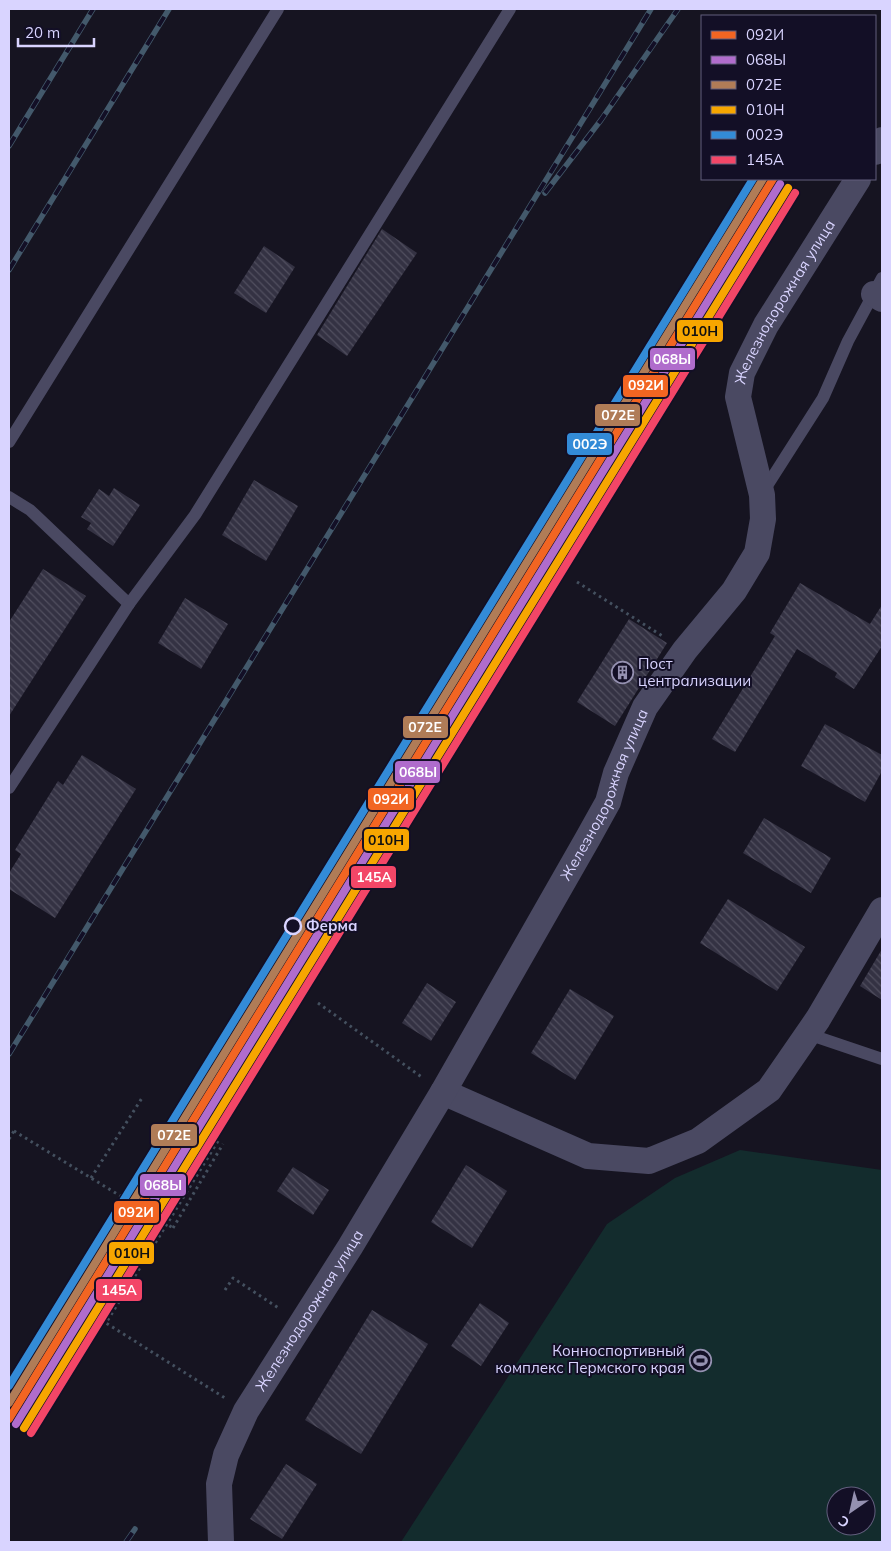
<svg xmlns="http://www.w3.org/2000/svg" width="891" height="1551" viewBox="0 0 891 1551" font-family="Mulish,sans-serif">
<defs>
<pattern id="building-back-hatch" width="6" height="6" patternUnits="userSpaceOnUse" patternTransform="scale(1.25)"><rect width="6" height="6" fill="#343243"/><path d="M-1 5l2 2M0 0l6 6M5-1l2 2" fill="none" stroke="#514f5f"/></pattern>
</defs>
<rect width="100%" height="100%" fill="#161421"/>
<path fill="#132c2d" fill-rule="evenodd" d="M740,1150L882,1170V1542H401L607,1224L675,1178ZM836,1496H866V1526H836Z"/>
<g fill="url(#building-back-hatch)">
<polygon points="382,229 417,253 347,356 317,335"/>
<polygon points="264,246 295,267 266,313 234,293"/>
<polygon points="254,480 298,506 266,561 222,535"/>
<polygon points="114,488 140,505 113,546 87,529 91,523 81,517 99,489 109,496"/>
<polygon points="43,569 86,596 9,716 9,622"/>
<polygon points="800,583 870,624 882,605 882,646 854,689 835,677 837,673 797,649 735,752 712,739 775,636 770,633"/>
<polygon points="185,598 228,624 201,669 158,643"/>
<polygon points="629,619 667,643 615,726 577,702"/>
<polygon points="825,724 882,755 882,771 865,802 801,766"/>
<polygon points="82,755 136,789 55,918 9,889 9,873 21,854 15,850 58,781 63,785"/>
<polygon points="764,818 831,858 811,893 743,853"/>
<polygon points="728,899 805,947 777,991 700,943"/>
<polygon points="882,949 882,1000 860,986"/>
<polygon points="427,983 456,1002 431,1041 402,1023"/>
<polygon points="570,989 614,1016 575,1080 531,1053"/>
<polygon points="466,1165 507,1191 472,1248 431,1222"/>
<polygon points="293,1167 329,1190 313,1215 277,1191"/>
<polygon points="480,1303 509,1323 481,1366 451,1346"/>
<polygon points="372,1310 428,1344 361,1454 305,1420"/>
<polygon points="286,1464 317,1484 282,1539 250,1519"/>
</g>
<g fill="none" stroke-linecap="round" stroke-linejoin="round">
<g stroke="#44505f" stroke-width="3" stroke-dasharray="2.5 4" stroke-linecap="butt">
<polyline points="577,582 664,637"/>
<polyline points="318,1003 423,1078"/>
<polyline points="9,1139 14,1131"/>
<polyline points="218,1141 106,1323 225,1398"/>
<polyline points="91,1178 142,1098"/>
<polyline points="173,1228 223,1144"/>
<polyline points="225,1290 233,1278 280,1309"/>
</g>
<g stroke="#4a4962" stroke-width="12">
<polyline points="9,442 278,9"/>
<polyline points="763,492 823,398 848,341 882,278"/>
<polyline points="9,497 30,510 129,604"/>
<polyline points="9,788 129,604 195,515 510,9"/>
<polyline points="808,1034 882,1059"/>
</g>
<g stroke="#4a4962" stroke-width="26">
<polyline points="875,152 882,140"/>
<polyline points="874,294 882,299"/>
<polyline points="443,1092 588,1156 649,1161 698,1141 769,1090 818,1019 882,910"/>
<path id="s1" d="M221,1542L219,1484L226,1455L246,1411L350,1247L443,1092L588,838L608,802L616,773L645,707L685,650L734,591L757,553L763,519L762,495L738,397L742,373L766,325L858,179"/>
</g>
<defs>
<g id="rail">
<polyline points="9,146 93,9"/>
<polyline points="545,193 601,120 678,9"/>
<polyline points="9,270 169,9"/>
<polyline points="9,1054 651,9"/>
<polyline points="126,1542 135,1529"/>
</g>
</defs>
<use href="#rail" stroke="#43596b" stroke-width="5.5"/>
<use href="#rail" stroke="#130f26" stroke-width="4" stroke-dasharray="11" stroke-linecap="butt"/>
<polyline stroke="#44505f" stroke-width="3" stroke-dasharray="2.5 4" stroke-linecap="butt" points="14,1131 173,1228"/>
<defs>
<polyline id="rail-1" points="9,1419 773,179"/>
<polyline id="rail-2" points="16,1424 780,184"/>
<polyline id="rail-3" points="9,1403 763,179"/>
<polyline id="rail-4" points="24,1428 788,188"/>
<polyline id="rail-5" points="9,1386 753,179"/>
<polyline id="rail-6" points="31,1433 795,193"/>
</defs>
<use href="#rail-1" stroke="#130f26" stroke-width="11"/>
<use href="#rail-2" stroke="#130f26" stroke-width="11"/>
<use href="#rail-3" stroke="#130f26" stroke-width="11"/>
<use href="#rail-4" stroke="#130f26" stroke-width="11"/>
<use href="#rail-5" stroke="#130f26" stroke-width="11"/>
<use href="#rail-6" stroke="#130f26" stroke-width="11"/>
<use href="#rail-1" stroke="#f26522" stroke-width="8"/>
<use href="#rail-2" stroke="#b06ccc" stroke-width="8"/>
<use href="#rail-3" stroke="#b07c57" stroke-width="8"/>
<use href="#rail-4" stroke="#f7a600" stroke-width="8"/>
<use href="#rail-5" stroke="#338bd7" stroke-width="8"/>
<use href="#rail-6" stroke="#f34667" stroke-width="8"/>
</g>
<defs>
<symbol id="building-ring" viewBox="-11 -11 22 22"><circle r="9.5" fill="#130f26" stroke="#9591b1" stroke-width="1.5"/><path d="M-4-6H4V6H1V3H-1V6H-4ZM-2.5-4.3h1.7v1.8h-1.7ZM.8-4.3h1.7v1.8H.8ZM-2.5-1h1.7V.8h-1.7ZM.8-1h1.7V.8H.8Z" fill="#9591b1"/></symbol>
<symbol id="stadium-ring" viewBox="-11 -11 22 22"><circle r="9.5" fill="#130f26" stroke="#9591b1" stroke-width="1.5"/><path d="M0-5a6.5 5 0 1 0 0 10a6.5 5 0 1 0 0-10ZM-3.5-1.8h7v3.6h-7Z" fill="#9591b1"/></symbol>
</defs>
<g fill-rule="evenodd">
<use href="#building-ring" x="610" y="660" width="25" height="25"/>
<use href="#stadium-ring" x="688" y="1348" width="25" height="25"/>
</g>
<circle fill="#130f26" stroke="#d9d4ff" stroke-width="2.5" cx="293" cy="926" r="8"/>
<g text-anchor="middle" stroke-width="4" stroke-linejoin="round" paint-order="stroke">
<g font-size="15" fill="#d9d4ff" stroke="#130f26">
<text dy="5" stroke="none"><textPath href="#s1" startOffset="1404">Железнодорожная улица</textPath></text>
<text dy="5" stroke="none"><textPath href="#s1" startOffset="850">Железнодорожная улица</textPath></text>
<text dy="5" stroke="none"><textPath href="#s1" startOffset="255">Железнодорожная улица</textPath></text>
</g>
<g font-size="15" fill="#d9d4ff" stroke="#130f26" text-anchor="start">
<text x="638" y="669">Пост<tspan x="638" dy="17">централизации</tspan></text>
<text x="685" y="1356" text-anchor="end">Конноспортивный<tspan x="685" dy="17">комплекс Пермского края</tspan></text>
</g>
<g font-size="15" font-weight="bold" fill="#d9d4ff" stroke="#130f26" text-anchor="start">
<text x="306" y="931">Ферма</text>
</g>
</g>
<g stroke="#130f26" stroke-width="2">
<rect x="676" y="319" width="48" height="24" rx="5" fill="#f7a600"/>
<rect x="649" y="347" width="47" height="24" rx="5" fill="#b06ccc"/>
<rect x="622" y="374" width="47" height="24" rx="5" fill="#f26522"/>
<rect x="594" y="403" width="47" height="24" rx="5" fill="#b07c57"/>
<rect x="566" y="432" width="47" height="24" rx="5" fill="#338bd7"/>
<rect x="402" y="715" width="47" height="24" rx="5" fill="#b07c57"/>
<rect x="394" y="760" width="47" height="24" rx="5" fill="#b06ccc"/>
<rect x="367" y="787" width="48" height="24" rx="5" fill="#f26522"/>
<rect x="363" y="828" width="47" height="24" rx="5" fill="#f7a600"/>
<rect x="350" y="865" width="47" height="24" rx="5" fill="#f34667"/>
<rect x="150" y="1123" width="48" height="24" rx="5" fill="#b07c57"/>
<rect x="139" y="1173" width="48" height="24" rx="5" fill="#b06ccc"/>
<rect x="113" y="1200" width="47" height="24" rx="5" fill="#f26522"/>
<rect x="108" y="1241" width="47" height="24" rx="5" fill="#f7a600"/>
<rect x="95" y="1278" width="48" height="24" rx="5" fill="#f34667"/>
</g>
<g font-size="14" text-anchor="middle" font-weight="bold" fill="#fff">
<text x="672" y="364">068Ы</text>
<text x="646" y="390">092И</text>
<text x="618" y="420">072Е</text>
<text x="590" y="449">002Э</text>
<text x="425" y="732">072Е</text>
<text x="418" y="777">068Ы</text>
<text x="391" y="804">092И</text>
<text x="374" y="882">145А</text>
<text x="174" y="1140">072Е</text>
<text x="163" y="1190">068Ы</text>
<text x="136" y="1217">092И</text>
<text x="119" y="1295">145А</text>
</g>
<g font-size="14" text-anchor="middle" font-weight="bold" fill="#111">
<text x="700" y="336">010Н</text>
<text x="386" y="845">010Н</text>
<text x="132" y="1258">010Н</text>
</g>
<rect width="891" height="1551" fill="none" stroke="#d9d4ff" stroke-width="20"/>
<rect x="701" y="15" width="175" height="165" fill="#130f26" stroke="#625e7d"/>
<rect x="711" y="31" width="25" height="8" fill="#f26522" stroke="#625e7d"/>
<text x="746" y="40" font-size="15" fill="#d9d4ff">092И</text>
<rect x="711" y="56" width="25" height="8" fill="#b06ccc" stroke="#625e7d"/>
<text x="746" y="65" font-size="15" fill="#d9d4ff">068Ы</text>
<rect x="711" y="81" width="25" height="8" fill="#b07c57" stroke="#625e7d"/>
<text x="746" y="90" font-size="15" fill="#d9d4ff">072Е</text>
<rect x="711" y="106" width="25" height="8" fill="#f7a600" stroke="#625e7d"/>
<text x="746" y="115" font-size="15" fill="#d9d4ff">010Н</text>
<rect x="711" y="131" width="25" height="8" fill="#338bd7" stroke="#625e7d"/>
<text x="746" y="140" font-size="15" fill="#d9d4ff">002Э</text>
<rect x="711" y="156" width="25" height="8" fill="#f34667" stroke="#625e7d"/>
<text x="746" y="165" font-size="15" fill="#d9d4ff">145А</text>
<g transform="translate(851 1511) rotate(214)"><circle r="24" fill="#130f26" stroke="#625e7d"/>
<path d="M0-4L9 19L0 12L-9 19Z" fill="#9591b1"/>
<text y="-8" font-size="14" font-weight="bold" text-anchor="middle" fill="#d9d4ff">С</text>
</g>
<path d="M18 38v8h76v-8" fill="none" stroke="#d9d4ff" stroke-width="2.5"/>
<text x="25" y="38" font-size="15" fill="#d9d4ff" stroke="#130f26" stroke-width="4" paint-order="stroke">20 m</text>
</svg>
